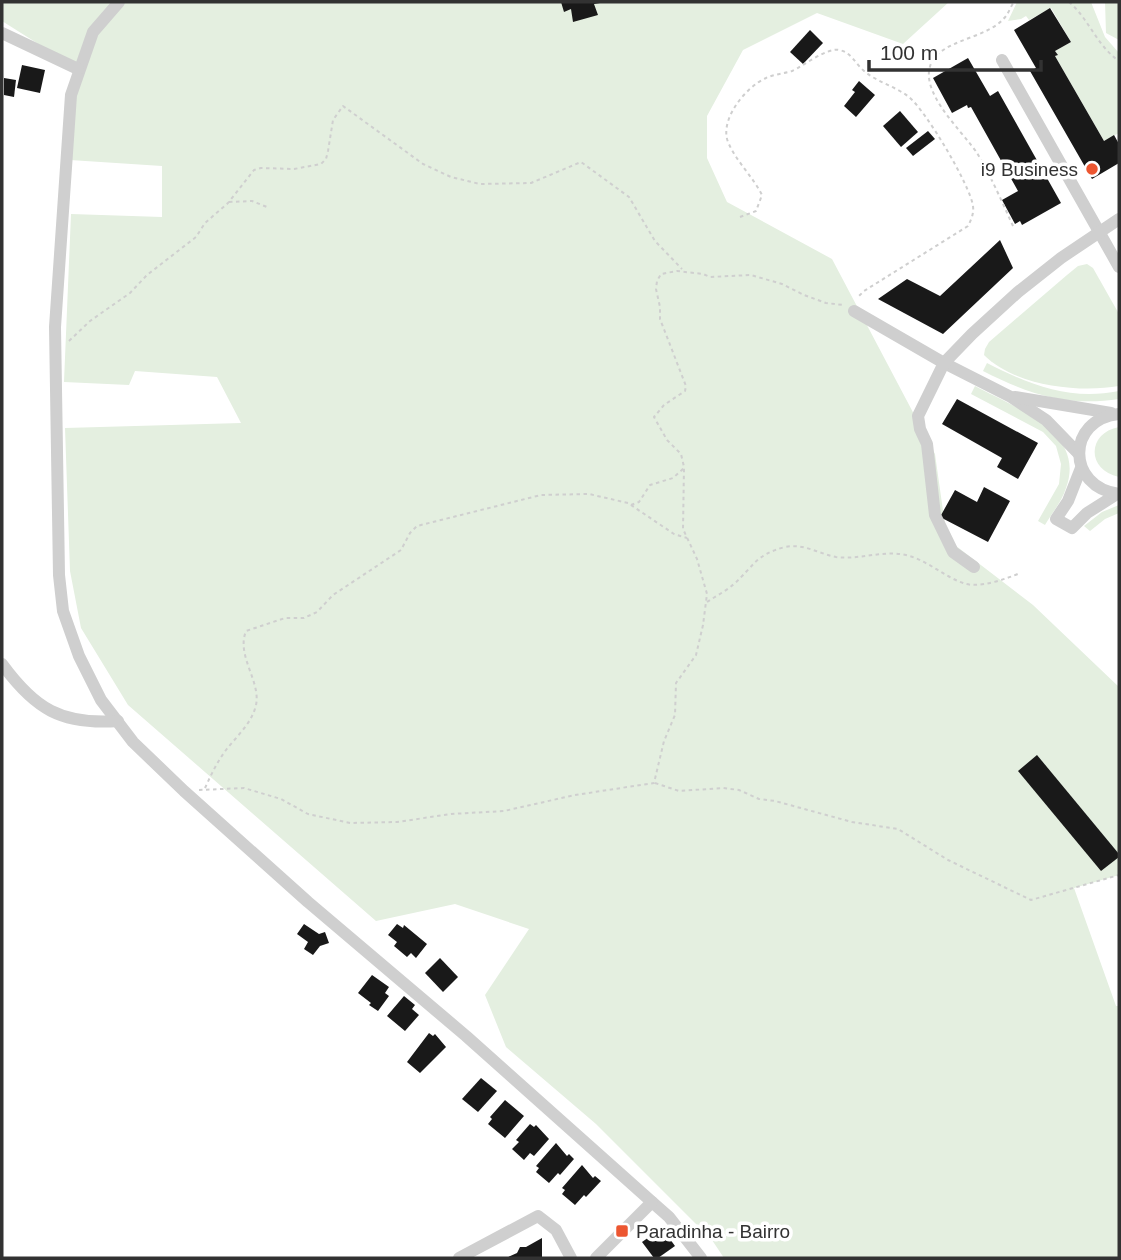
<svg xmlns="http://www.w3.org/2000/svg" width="1121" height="1260" viewBox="0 0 1121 1260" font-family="Helvetica,sans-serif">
<rect width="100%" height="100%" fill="#fff"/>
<g fill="#e4efe0">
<polygon points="2,2 949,2 903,44 817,13 743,50 707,116 707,158 727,202 832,259 935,454 947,539 1033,605 1119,687 1119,875 1074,888 1116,1006 1119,1006 1119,1258 724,1258 712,1240 596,1124 506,1047 485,995 529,929 455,904 376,921 128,705 81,628 70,571 65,428 241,423 217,377 135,371 129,385 64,382 71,214 162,217 162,166 70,160 78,69 2,21"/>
<polygon points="1017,2 1091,2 1105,37 1119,53 1119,133 1104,141 1055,56 1058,55 1055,51 1071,42 1051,8 1029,20 1026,16 1021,19 1008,21"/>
<polygon points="1105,2 1119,2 1119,40 1106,33"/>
<path d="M1087,264L1093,268L1119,314V386C1079,393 1015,386 984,355L985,349L989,342L1067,275L1078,266Z"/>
<path d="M987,363C1030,385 1070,401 1119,391V399C1068,407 1028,394 983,371Z"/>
<path d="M975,386C1013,407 1087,431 1066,488C1062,501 1052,513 1045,525L1038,521L1059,484L1061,464L1056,446L1043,432L971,394Z"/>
<path d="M1119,427V477C1086,470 1087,433 1119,427Z"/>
<polygon points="1119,505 1119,513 1105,519 1090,531 1084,526 1102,512"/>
</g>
<g fill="#191919">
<polygon points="561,2 600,2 600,3 594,4 598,15 573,22 571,9 564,12"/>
<polygon points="1050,8 1071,42 1055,51 1058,55 1055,56 1104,141 1114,135 1119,144 1119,163 1092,179 1030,71 1036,68 1014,30"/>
<polygon points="810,30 823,43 803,64 790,52"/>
<polygon points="968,58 990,96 998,91 1061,203 1022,225 1020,221 1015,224 1002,200 1018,191 971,107 968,108 967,105 952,113 933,78"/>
<polygon points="22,65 45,70 40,93 17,88"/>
<polygon points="4,78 16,80 14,97 4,95"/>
<polygon points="859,81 875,95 856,117 844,106 855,92 852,90"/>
<polygon points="900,111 918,132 901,147 883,126"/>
<polygon points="928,131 935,139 913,156 906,148"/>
<polygon points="1000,240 1013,268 943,334 878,299 907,279 940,296"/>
<polygon points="957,399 1038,443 1018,479 997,467 1002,458 942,424"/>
<polygon points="984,487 1010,501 988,542 940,517 955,490 977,502"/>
<polygon points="1037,755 1119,854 1119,857 1101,871 1018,771"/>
<polygon points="304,924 319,934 325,932 329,943 320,946 313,955 304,949 308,942 297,934"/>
<polygon points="397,924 403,928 404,925 427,944 416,958 411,953 407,957 394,946 397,942 388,935"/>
<polygon points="440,958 458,977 443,992 425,973"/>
<polygon points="372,975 389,987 385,993 389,996 378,1011 369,1005 371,1003 358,993"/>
<polygon points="404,996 415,1005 412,1009 419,1015 405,1031 387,1016"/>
<polygon points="429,1033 433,1036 435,1034 446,1047 420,1073 407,1062"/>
<polygon points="481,1078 497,1091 478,1112 462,1099"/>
<polygon points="505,1100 524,1116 505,1138 488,1124 492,1119 490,1117"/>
<polygon points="530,1124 534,1127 536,1125 549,1139 534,1156 530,1153 524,1160 512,1149 519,1142 516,1140"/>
<polygon points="556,1143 567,1156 569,1154 574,1159 560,1175 558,1173 549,1183 536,1172 539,1168 536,1166"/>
<polygon points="582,1165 593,1178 595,1176 601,1181 586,1197 584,1195 575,1205 562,1194 565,1190 562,1188"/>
<polygon points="662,1228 675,1246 658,1258 654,1258 642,1242"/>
<polygon points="542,1238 542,1258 506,1258 517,1253 520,1247 526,1247"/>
</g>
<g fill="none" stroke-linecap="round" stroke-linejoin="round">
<g stroke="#cfcfcf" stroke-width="2" stroke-dasharray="3.5 3.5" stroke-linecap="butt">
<path d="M1069,2C1089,19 1097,46 1119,61"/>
<polyline points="229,202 252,201 267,207"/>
<path d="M740,217L756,211L762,195C753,177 736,161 728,142C719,119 747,86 766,78C774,74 783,74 792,71C803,66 828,47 839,50C851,52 855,63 863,70C876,82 895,86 909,97C926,111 970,185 973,206C974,214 971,220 968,226L864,291L857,298"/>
<path d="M1013,226C1002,202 991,176 977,153C962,130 910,85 936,56C953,38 990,37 1006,16C1009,12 1011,6 1014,2"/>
<polyline points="69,341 90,321 130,293 147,275 196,237 205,223 228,203 254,170 261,168 294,169 321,164 326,159 328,151 333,120 343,106 423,164 451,177 480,184 531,183 581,162 629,197 655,241 682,269"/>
<polyline points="631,505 639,502 650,485 673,478 684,468"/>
<path d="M707,602C716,596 726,591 734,584C754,566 755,555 785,547C804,543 819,554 836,557C860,560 882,550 906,555C927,560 943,576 963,583C978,589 1006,579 1020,573"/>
<polyline points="655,783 679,791 723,788 739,790 759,799 775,801 852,822 898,829 948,860 1031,900 1119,875"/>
<path d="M205,788C211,775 217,762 226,750C237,736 252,723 256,705C261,681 236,656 246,631L285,618H304L317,612L333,595L401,550L410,533L417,526L541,495L589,494L628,503L674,534L687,538"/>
<polyline points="199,790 244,788 281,799 308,814 350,823 397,822 451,814 504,811 575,795 654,783 664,741 675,715 676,683 696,655 703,625 707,594 697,559 683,529 684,467 681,454 667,440 654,417 664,405 685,391 686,386 660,319 660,307 656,289 657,281 661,274 677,271 703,274 710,277 751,275 782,284 804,295 826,303 843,305"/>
</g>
<g stroke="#cfcfcf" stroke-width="12">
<polyline points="119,2 93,32 71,95 55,327 59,575 63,611 79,656 101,700 133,742 184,791 308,902 466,1036 652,1202 669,1217 701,1258"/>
<polyline points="2,33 78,69"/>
<polyline points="1002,60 1119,267"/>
<polyline points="854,311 944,363 1011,397 1046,420 1079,454"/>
<polyline points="1015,397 1111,413"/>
<polyline points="1081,468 1068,501 1056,519 1072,528 1087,513 1117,494"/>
<path d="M1119,494C1066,487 1066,419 1119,414"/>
<polyline points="974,567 953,552 935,515 927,444 920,429 918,416 944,363 972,334 1018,292 1061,258 1119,219"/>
<path d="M2,664C35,709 61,725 118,721"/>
<polyline points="459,1258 538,1216 556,1230 571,1258"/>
<polyline points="596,1258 652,1202"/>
</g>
</g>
<g fill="#ec5631" stroke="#fff" stroke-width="2.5">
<circle cx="1092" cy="169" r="7"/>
<rect x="615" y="1224" width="14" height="14" rx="3.5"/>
</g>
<g text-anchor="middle" stroke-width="7" stroke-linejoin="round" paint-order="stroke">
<g font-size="19" fill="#323232" stroke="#fff" text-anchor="end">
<text x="1078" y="176">i9 Business</text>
<text x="636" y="1238" text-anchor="start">Paradinha - Bairro</text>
</g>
</g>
<rect width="1121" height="1260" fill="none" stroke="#323232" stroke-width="7"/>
<path d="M869 60v10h172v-10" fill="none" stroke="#323232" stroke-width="3.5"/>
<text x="880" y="60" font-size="21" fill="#323232" stroke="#ffffff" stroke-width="5" paint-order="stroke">100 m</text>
</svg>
